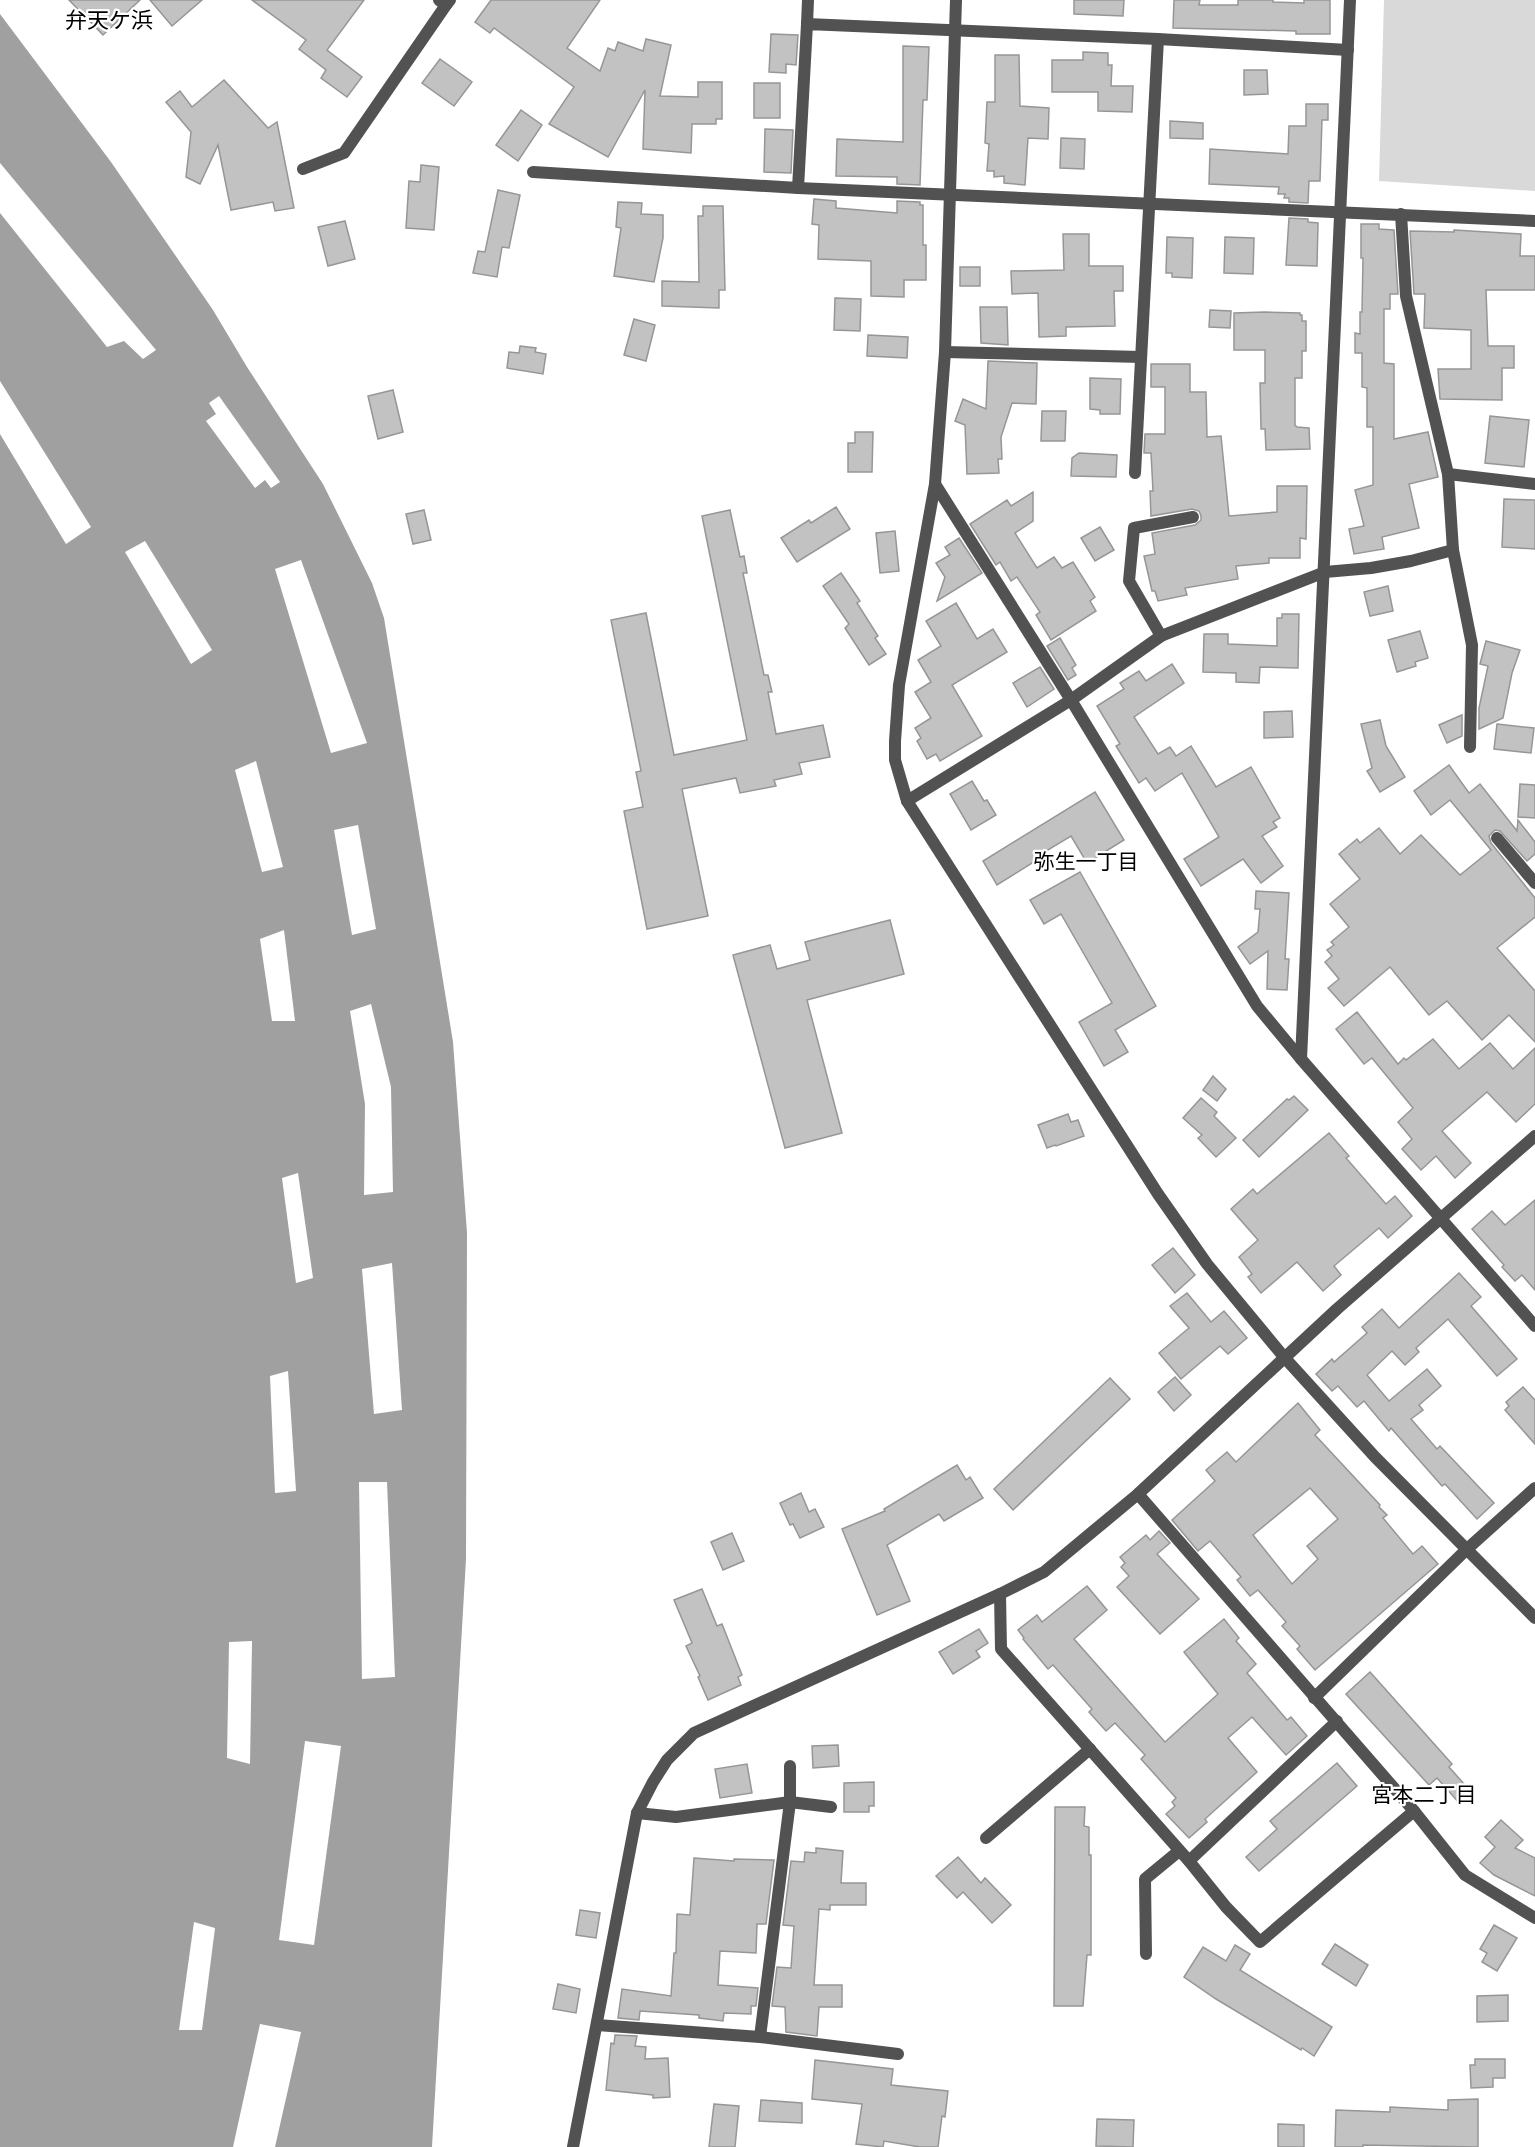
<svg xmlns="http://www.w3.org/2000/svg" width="1535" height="2147" viewBox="0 0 1535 2147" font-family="Helvetica,'Noto Sans JP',sans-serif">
<rect width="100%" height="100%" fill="#fff"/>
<polygon fill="#d9d9d9" points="1384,0 1535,0 1535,191 1379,181"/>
<polygon fill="#a0a0a0" points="0,14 111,162 213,310 247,367 323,484 372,583 384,618 453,1042 467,1233 466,1559 432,2147 0,2147"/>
<g fill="#fff">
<polygon points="0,163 156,350 143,359 124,341 107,347 0,213"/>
<polygon points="0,381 91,527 66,544 0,434"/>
<polygon points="219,396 280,482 271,488 265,480 255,488 206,421 216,414 209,403"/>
<polygon points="145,541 212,650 191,664 125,552"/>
<polygon points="301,560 367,743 331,753 275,569"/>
<polygon points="256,761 283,867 262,872 235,770"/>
<polygon points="358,825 376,929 352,935 334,830"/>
<polygon points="284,930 295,1021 272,1021 260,939"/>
<polygon points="371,1004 391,1087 393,1192 364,1195 365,1104 350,1011"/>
<polygon points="298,1173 313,1278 296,1283 282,1178"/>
<polygon points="392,1263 402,1410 374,1414 362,1269"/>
<polygon points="288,1371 296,1491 275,1493 270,1376"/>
<polygon points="359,1482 387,1482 395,1677 362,1679"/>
<polygon points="252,1641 252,1642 250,1764 227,1758 229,1642"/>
<polygon points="305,1741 341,1746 314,1945 279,1940"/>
<polygon points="194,1922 215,1928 202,2030 179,2030"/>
<polygon points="260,2024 301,2032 275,2147 233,2147"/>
</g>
<g fill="#c2c2c2" stroke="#969696" stroke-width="1.5" fill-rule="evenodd">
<polygon points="69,0 140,0 103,35"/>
<polygon points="150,0 202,0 172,26"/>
<polygon points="252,0 364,0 327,50 362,77 347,97 321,78 326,70 299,49 306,40"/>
<polygon points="491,0 600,0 567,48 600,71 608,48 615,51 618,42 643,51 646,39 671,45 660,96 698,97 698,82 722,82 722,119 716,119 716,124 692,124 691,153 643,149 645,90 608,157 549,124 574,87 494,28 490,33 475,22"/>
<polygon points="1074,0 1124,0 1123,16 1074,14"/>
<polygon points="1174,0 1200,0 1199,5 1238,5 1238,0 1273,0 1273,2 1304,3 1304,0 1330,0 1330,34 1296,34 1296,31 1173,28"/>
<polygon points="771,34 798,35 796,65 786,64 786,73 769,72"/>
<polygon points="903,46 929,47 927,100 923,100 920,185 897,184 897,177 836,176 837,139 903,142"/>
<polygon points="1083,52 1108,53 1108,65 1112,65 1111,86 1133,86 1132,112 1098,111 1098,92 1052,92 1052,60 1083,60"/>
<polygon points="995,55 1019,55 1020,106 1049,108 1048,139 1028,138 1025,185 1004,183 1004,176 994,177 994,171 987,171 989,144 985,143 987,102 995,102"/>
<polygon points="440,59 472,82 454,106 422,83"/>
<polygon points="1244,70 1267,70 1268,94 1244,95"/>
<polygon points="224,80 268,128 277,122 294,208 275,211 273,202 231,210 218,145 200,184 186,177 191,132 166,102 180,91 192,107"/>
<rect x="754" y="83" width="26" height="35"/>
<polygon points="1306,104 1328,104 1328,120 1322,120 1320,181 1309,181 1308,203 1289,202 1289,198 1284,198 1285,194 1278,194 1279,187 1209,184 1210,149 1288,154 1289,126 1306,126"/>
<polygon points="521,110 542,125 518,161 496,145"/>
<polygon points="1170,121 1203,123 1203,139 1170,138"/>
<polygon points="765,129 793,130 791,173 764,172"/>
<polygon points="1061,138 1085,139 1084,169 1060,168"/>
<polygon points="421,165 439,167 434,230 406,228 409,181 420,182"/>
<polygon points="498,190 520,195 509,248 502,247 497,277 473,273 478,251 485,252"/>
<polygon points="814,199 836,201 836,208 897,213 897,201 920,202 920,205 923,205 923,245 926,245 926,280 904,280 904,297 871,296 871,261 818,259 819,225 812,224"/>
<polygon points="618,202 642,203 641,214 663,215 663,238 654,282 614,276 621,228 616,227"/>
<polygon points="703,206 723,206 725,290 719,290 719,308 662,306 662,281 699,282 698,216 703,216"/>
<polygon points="1289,218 1308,219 1308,222 1318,223 1317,266 1286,265"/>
<polygon points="345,221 355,259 328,266 318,227"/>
<polygon points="1361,224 1379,224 1379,229 1394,230 1398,294 1390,294 1390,309 1384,309 1384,363 1394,364 1394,439 1428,432 1438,477 1409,484 1419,528 1382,537 1384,549 1354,554 1349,529 1364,526 1355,490 1373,485 1373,427 1367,427 1367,388 1362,387 1362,353 1355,353 1355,333 1360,334 1360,312 1362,312 1363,258 1361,258"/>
<polygon points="1454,230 1521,234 1520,256 1535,256 1535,290 1486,290 1488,346 1514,346 1514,368 1502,368 1502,400 1440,399 1438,369 1471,369 1471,330 1424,328 1425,294 1414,294 1410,231 1454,232"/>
<polygon points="1063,234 1089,234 1089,266 1123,266 1123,291 1114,291 1115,326 1066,327 1066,336 1039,337 1038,293 1012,294 1011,271 1064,270"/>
<polygon points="1167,237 1193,238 1192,278 1172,277 1172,273 1166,273"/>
<polygon points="1225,237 1254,238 1253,274 1224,273"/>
<rect x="960" y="267" width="20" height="19"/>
<polygon points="835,298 861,299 860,331 834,330"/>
<polygon points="980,307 1007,307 1008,345 981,343"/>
<polygon points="1210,310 1231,311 1230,328 1209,327"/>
<polygon points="1265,312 1300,313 1300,315 1302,315 1302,321 1306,321 1306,351 1302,351 1302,378 1295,378 1295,425 1297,427 1309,428 1310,449 1266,450 1265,429 1261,429 1260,383 1265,383 1265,350 1234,350 1234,313"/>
<polygon points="634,319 655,325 646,361 624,355"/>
<polygon points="868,335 908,337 907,358 867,356"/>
<polygon points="520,346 536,348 535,352 546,354 543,374 507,368 509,352 519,353"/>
<polygon points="988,361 1037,363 1036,404 1012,403 1001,437 1002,459 998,459 999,473 967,474 965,425 955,421 963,399 986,409"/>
<polygon points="1151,364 1190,364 1190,392 1206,392 1207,437 1221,436 1229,516 1277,512 1277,486 1307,486 1306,539 1300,538 1300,558 1269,558 1269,563 1236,566 1238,579 1185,588 1187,595 1158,601 1155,591 1152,591 1144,556 1155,554 1152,533 1195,525 1201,520 1201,516 1199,511 1192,509 1151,516 1150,491 1153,491 1151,453 1144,453 1145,434 1165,434 1165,387 1151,387"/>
<polygon points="1090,378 1121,379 1120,414 1100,414 1100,410 1090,409"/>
<polygon points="393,390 403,432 378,439 368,396"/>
<polygon points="1042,411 1066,411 1065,441 1041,441"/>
<polygon points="1490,416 1529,420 1524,467 1485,463"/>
<polygon points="855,432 873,432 872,472 848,472 848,443 855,443"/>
<polygon points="1079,453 1117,455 1116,477 1071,476 1072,458"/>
<polygon points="1033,492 1033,521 1015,533 1037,568 1054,557 1062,568 1073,562 1095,597 1090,601 1096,611 1051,640 1036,615 1040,612 1017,577 1011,581 1000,562 996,565 970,524 1007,500 1011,506"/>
<polygon points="1504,499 1535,500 1535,549 1502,547"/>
<polygon points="836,507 850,529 797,562 781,538 809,520 811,523"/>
<polygon points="424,510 431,540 413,544 406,514"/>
<polygon points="730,510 740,557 744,556 747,573 743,573 764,675 768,675 772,692 768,692 776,734 823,725 830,757 799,763 802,774 774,780 776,786 740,793 736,778 682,789 708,916 647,929 624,811 643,807 636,772 641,771 611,620 646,613 674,755 747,740 702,516"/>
<polygon points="1100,527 1114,550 1095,561 1081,538"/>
<polygon points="895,531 899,571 880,573 876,533"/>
<polygon points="959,538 982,573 937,601 945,577 936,563 950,555 945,547"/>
<polygon points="841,573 860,601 857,603 878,636 875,638 886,654 869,665 845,628 849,624 823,586"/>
<polygon points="1388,586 1393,611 1370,616 1364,592"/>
<polygon points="956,603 977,639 993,629 1007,652 952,685 982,736 940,761 936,754 927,759 917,741 921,738 915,728 931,718 915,692 931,682 918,660 941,646 926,621"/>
<polygon points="1282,614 1299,614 1298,668 1260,667 1259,683 1236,682 1236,673 1203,672 1204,634 1228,634 1228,644 1277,646 1277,618 1282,618"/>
<polygon points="1420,631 1428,658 1415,662 1416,666 1397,672 1388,640"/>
<polygon points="1060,638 1076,665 1072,668 1076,675 1068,680 1047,646"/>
<polygon points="1486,641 1520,650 1512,673 1503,718 1479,729 1479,708 1488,666 1480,664"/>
<polygon points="1172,664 1184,683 1134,717 1158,754 1170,747 1176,756 1191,746 1216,787 1251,767 1280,818 1273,822 1277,827 1262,836 1283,866 1261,883 1243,859 1201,886 1184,859 1219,837 1182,773 1155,791 1146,778 1139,783 1116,746 1120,744 1097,706 1124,689 1120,683 1139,671 1146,681"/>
<polygon points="1040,667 1054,689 1027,707 1013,683"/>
<polygon points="1292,711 1293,737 1264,738 1264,712"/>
<polygon points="1462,715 1462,736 1447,743 1439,725"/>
<polygon points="1380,720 1386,746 1405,777 1380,792 1367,771 1372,768 1361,724"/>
<polygon points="1497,724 1534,728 1531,753 1494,749"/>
<polygon points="1449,765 1469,793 1480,784 1517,831 1518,820 1535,842 1535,854 1527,861 1500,831 1495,830 1489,836 1491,843 1535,898 1535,917 1497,948 1535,991 1535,1042 1509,1015 1482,1040 1447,1001 1429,1015 1390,967 1344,1006 1328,988 1339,979 1325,962 1332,956 1327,950 1334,945 1331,942 1349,927 1330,904 1360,879 1339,854 1357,839 1360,843 1379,828 1400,854 1421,835 1460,875 1491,850 1450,800 1431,815 1414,791"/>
<polygon points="972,781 984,801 987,800 996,815 971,830 950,794"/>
<polygon points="1520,784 1535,785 1535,818 1518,817"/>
<polygon points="1095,792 1124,840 1087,863 1071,836 1036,857 1037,860 997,885 983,861"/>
<polygon points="1080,872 1156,1006 1115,1030 1128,1052 1104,1066 1079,1022 1112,1003 1061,914 1044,924 1030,900"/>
<polygon points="1256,891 1289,893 1285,959 1289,959 1287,990 1267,989 1268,951 1250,964 1238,947 1258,932 1260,909 1255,909"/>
<polygon points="890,920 904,974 807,1000 842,1133 785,1148 733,955 770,945 777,969 810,960 805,942"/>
<polygon points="1357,1012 1398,1064 1404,1058 1406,1060 1433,1039 1459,1069 1490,1043 1513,1069 1535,1048 1535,1104 1516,1122 1487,1092 1442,1131 1471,1163 1455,1178 1436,1156 1421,1170 1402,1149 1412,1139 1398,1122 1413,1108 1372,1058 1364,1064 1336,1029"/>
<polygon points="1213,1076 1226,1089 1217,1101 1203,1090"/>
<polygon points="1294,1096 1308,1110 1259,1157 1243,1140 1287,1099 1289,1100"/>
<polygon points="1201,1098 1217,1112 1214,1116 1236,1138 1216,1157 1198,1138 1202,1135 1183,1118"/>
<polygon points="1068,1114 1071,1122 1078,1120 1084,1136 1056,1146 1055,1145 1047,1148 1038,1125"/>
<polygon points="1329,1133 1349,1156 1346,1158 1386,1204 1395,1196 1412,1216 1388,1238 1379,1228 1334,1266 1341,1275 1323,1291 1297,1262 1261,1293 1248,1277 1252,1274 1239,1257 1258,1240 1231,1209 1253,1189 1257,1194"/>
<polygon points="1535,1200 1535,1290 1522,1275 1515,1281 1502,1267 1504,1265 1472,1229 1492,1211 1505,1225"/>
<polygon points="1173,1248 1195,1275 1175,1293 1152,1265"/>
<polygon points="1459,1273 1481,1297 1471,1306 1517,1359 1497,1376 1448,1319 1416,1348 1419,1352 1405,1365 1392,1351 1367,1375 1389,1401 1427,1369 1441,1386 1419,1405 1423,1410 1411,1419 1437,1449 1440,1446 1494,1503 1477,1519 1445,1484 1442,1486 1391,1428 1389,1431 1364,1401 1357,1407 1338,1386 1332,1391 1316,1374 1332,1359 1334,1362 1367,1333 1362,1327 1382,1309 1399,1328"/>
<polygon points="1187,1293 1211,1322 1224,1311 1247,1338 1228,1354 1220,1346 1181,1379 1159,1353 1189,1328 1170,1306"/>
<polygon points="1175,1377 1191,1395 1174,1411 1158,1392"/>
<polygon points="1110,1378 1130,1399 1013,1510 994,1489"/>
<polygon points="1523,1387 1535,1400 1535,1444 1505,1410 1509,1406 1506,1402"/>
<path d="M1298,1403L1320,1430L1315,1435L1380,1505L1379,1507L1387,1515L1383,1518L1413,1554L1422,1546L1438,1564L1315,1670L1297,1649L1300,1646L1282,1626L1286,1622L1258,1590L1250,1596L1237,1580L1241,1577L1210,1541L1198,1551L1172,1520L1215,1481L1206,1470L1227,1452L1236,1462ZM1310,1488L1338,1519L1307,1546L1318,1559L1292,1584L1253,1535Z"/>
<polygon points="957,1465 966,1480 970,1477 983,1498 944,1521 939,1514 887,1545 910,1601 877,1615 842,1529 885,1511 884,1509"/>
<polygon points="801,1493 809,1512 815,1509 824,1527 800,1538 793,1524 790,1525 780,1503"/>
<polygon points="1159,1531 1170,1543 1157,1554 1199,1599 1160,1634 1117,1587 1129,1576 1121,1567 1125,1563 1120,1557 1146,1535 1150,1540"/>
<polygon points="732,1533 744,1561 723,1570 711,1542"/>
<polygon points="1087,1586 1107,1610 1074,1639 1165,1742 1218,1694 1184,1652 1224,1619 1239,1638 1236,1641 1256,1664 1247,1673 1287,1720 1291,1717 1307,1736 1286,1755 1252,1717 1228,1738 1257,1772 1205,1819 1207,1822 1189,1838 1166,1814 1175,1806 1172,1802 1176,1798 1141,1759 1145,1755 1115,1723 1106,1731 1089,1712 1092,1709 1053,1665 1048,1669 1023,1639 1024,1638 1018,1630 1037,1615 1042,1622"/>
<polygon points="702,1589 717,1626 722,1624 742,1675 738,1677 741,1685 708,1700 698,1677 700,1676 686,1646 692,1643 674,1600"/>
<polygon points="979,1629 988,1643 976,1651 980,1657 953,1674 939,1652"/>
<polygon points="1370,1672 1452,1764 1449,1767 1472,1793 1460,1804 1437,1778 1429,1785 1346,1694"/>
<polygon points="838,1745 839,1766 813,1768 812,1746"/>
<polygon points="1337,1763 1357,1786 1259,1871 1246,1857 1277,1829 1270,1821"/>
<polygon points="747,1764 752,1793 720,1798 715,1769"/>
<polygon points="874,1782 874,1806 869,1806 869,1812 844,1812 844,1783"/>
<polygon points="1055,1807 1085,1807 1084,1826 1089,1827 1089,1855 1091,1855 1091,1955 1087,1955 1083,2006 1054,2006"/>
<polygon points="1501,1820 1523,1840 1515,1848 1535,1858 1535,1896 1494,1875 1480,1863 1495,1847 1485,1837"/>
<polygon points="816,1848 843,1851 841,1883 866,1883 866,1905 830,1905 830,1910 819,1909 814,1985 842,1985 842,2007 819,2007 817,2036 786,2032 785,2007 772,2006 777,1967 791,1968 794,1926 783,1925 791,1861 804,1862 805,1852 816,1853"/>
<polygon points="958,1857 981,1883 985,1878 1011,1905 992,1923 963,1892 957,1898 936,1876"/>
<polygon points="694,1858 734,1861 734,1859 774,1860 766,1924 757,1924 756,1953 720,1951 718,1985 758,1988 756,2006 751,2006 751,2014 724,2013 723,2021 699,2018 699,2015 640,2011 639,2020 618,2018 622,1989 671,1996 674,1953 676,1953 677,1914 690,1915"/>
<polygon points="580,1910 600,1913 596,1938 576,1935"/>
<polygon points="1494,1925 1517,1938 1497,1971 1482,1962 1487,1953 1480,1949"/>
<polygon points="1335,1944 1368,1965 1356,1986 1322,1964"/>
<polygon points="1235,1945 1250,1954 1240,1970 1332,2027 1314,2056 1302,2048 1301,2050 1216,1999 1184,1977 1203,1947 1226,1961"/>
<polygon points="558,1984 580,1989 576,2013 553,2009"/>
<polygon points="1508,1995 1508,2021 1477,2022 1477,1996"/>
<polygon points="615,2035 637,2036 635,2046 646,2047 645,2059 668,2058 670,2097 653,2098 653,2095 606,2090 611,2043 614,2044"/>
<polygon points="1475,2059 1505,2059 1505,2078 1493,2078 1493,2087 1471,2088 1470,2065 1475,2065"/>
<polygon points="815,2060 893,2069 891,2085 948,2091 945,2117 942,2116 938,2147 920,2147 884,2141 883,2147 856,2144 862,2104 812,2099"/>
<polygon points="1478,2099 1478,2147 1363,2145 1363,2147 1335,2147 1336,2110 1390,2112 1390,2107 1448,2110 1448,2100"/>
<polygon points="761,2100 802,2103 802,2123 759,2121"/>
<polygon points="714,2104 739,2106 735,2147 709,2147"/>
<polygon points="1097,2119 1134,2120 1133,2147 1096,2146"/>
<polygon points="1278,2124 1304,2125 1304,2147 1278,2147"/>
</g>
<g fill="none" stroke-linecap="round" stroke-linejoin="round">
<g stroke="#525252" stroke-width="12">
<polyline points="956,0 945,352 935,484 899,685 895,741 895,760 907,801 1158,1194 1207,1264 1284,1357 1375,1457 1535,1618"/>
<polyline points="1350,0 1301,1059 1535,1326"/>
<polyline points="807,24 808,0"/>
<polyline points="303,169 344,153 446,5"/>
<polyline points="533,172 798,188 1535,221"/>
<polyline points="798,188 807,24 1158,39 1348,50"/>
<polyline points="1401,214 1406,296 1448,474 1453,550 1472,645 1470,747"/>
<polyline points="945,352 1141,357"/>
<polyline points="1135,473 1158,39"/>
<polyline points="1448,474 1535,484"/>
<polyline points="935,484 1071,700 1257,1006 1301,1059"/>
<polyline points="1161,636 1129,581 1134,528 1193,517"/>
<polyline points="907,801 1071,700 1161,636 1325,572 1371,568 1411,561 1453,550"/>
<polyline points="1497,838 1535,883"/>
<polyline points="1138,1494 1414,1811 1465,1875 1535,1918"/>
<polyline points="1000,1594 1001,1649 1189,1861 1226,1907 1260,1942 1414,1811"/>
<polyline points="1314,1698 1466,1550 1535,1488"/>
<polyline points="637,1813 676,1817 790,1802 831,1807"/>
<polyline points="986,1838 1090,1749"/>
<polyline points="1189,1861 1337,1721"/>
<polyline points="1146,1954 1145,1879 1179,1851"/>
<polyline points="597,2025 760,2037 898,2054"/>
<polyline points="760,2037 790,1802 790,1766"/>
</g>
<g stroke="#525252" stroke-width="12">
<polyline points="439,0 446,5 450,0"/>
<polyline points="573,2147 637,1813 653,1782 667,1760 694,1733 1000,1594 1044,1572 1138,1494 1337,1309 1535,1136"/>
</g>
</g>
<g text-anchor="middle" stroke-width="4.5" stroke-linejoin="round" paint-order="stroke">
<g font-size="21" fill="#000" stroke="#fff">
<text x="1086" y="869">弥生一丁目</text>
<text x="1424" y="1802">宮本二丁目</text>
</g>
<g font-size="22" fill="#000" stroke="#fff">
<text x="109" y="28">弁天ケ浜</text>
</g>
</g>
</svg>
